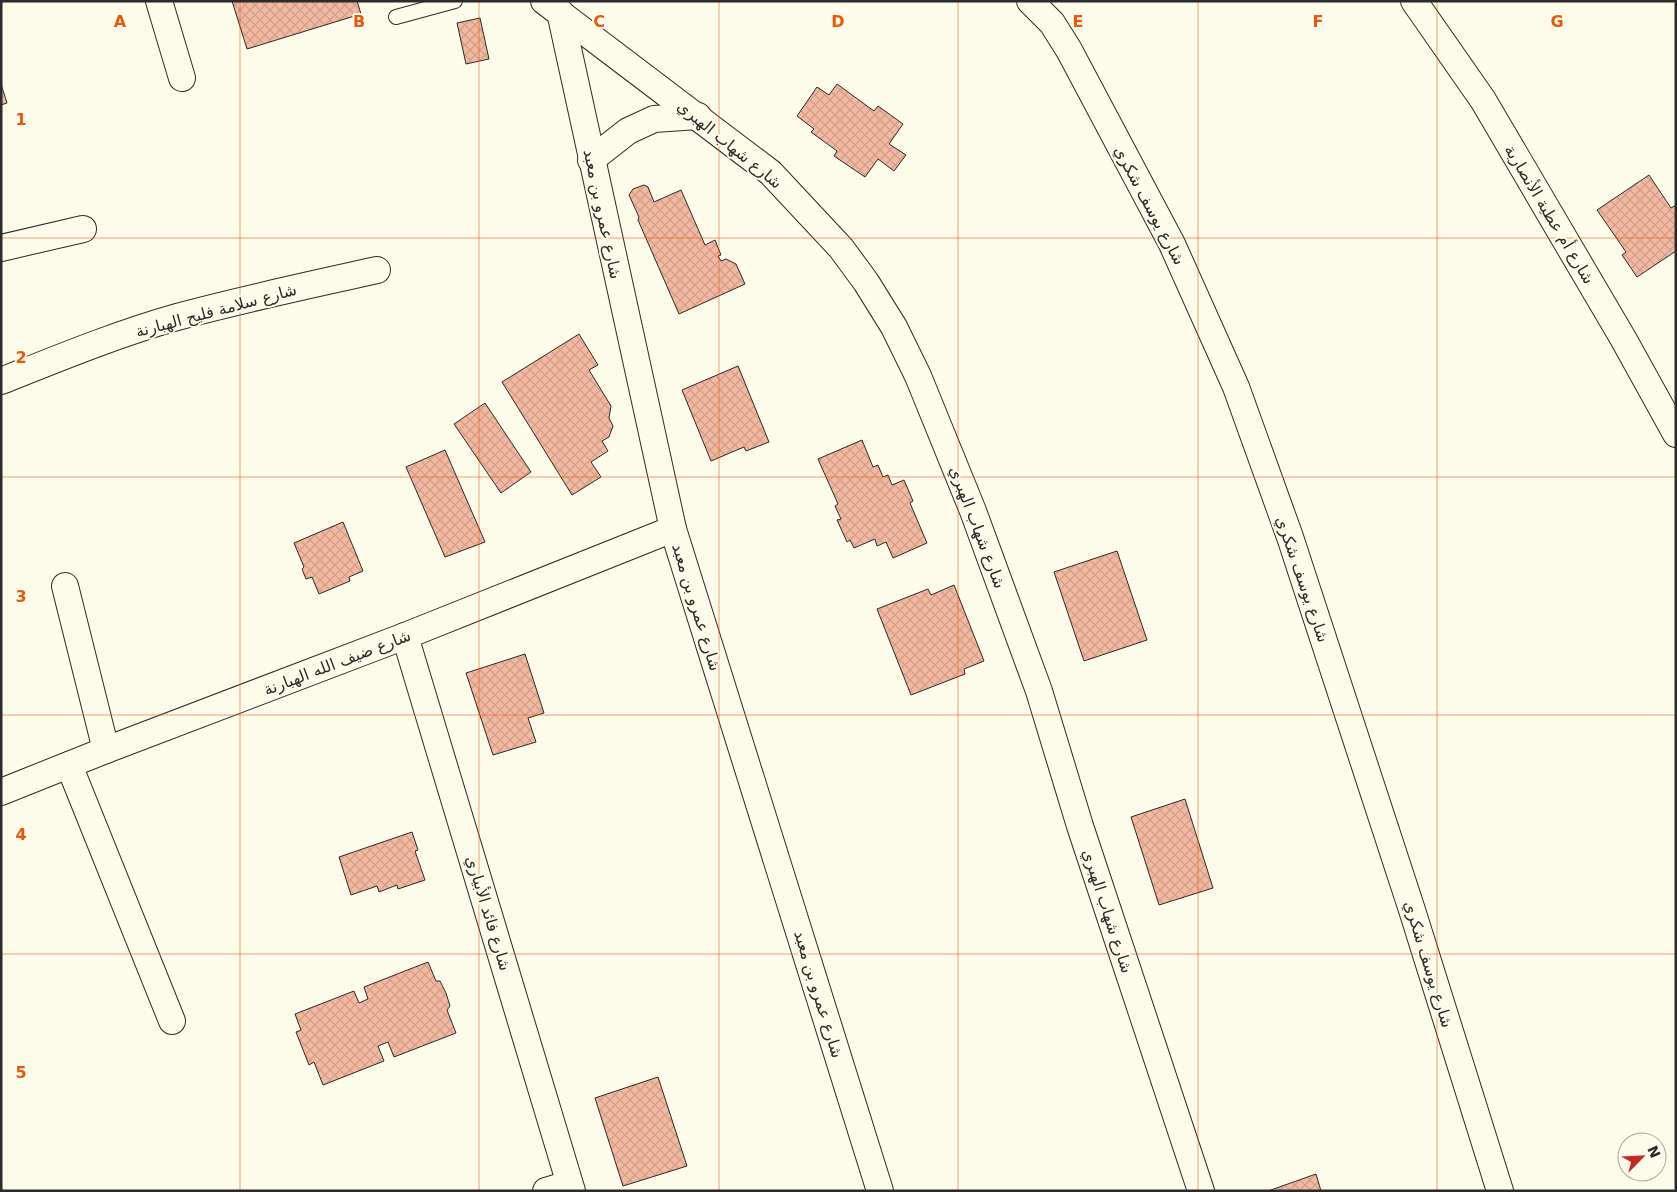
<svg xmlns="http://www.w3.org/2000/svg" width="1677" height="1192" viewBox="0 0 1677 1192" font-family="'DejaVu Sans','Noto Naskh Arabic',sans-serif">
<defs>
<pattern id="building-cross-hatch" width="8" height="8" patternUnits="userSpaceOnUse" patternTransform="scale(1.25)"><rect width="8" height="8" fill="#f2b8a0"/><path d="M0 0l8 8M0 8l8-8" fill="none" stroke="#d09e8a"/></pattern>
</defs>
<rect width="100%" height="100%" fill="#fdfbea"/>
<g fill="url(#building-cross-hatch)" stroke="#2b2b2b">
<polygon points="232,1 357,1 361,14 247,49"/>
<polygon points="480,18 489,59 466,64 457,23"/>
<polygon points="1,84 7,103 1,105"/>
<polygon points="837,84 874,111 878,106 903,124 889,144 906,155 894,171 878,159 865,177 834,156 837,151 811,132 814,129 797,116 817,87 829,95"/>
<polygon points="1649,175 1671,208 1676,205 1676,251 1637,277 1622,255 1626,252 1597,210"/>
<polygon points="644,185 648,187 654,202 681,190 705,245 715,240 721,255 718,256 721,261 726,259 736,264 745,284 679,314 638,220 639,217 629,195 633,189"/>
<polygon points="579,334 598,365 589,370 611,406 609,418 613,426 609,437 602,441 608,451 591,462 601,477 572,495 502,382"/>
<polygon points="738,366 769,442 746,451 744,447 711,461 682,390"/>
<polygon points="485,403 531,472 501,493 454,424"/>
<polygon points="862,440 873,467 878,465 883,477 888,475 892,485 904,480 913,501 910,503 927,543 893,558 886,542 877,546 875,539 854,548 850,540 847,542 837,520 841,519 835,506 838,504 818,459"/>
<polygon points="445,450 485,542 445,557 406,467"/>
<polygon points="343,522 363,571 349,577 350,581 319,594 312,577 306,579 302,569 304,567 294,543"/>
<polygon points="1117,551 1147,640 1084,661 1054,572"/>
<polygon points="954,585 984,661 964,669 965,674 911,695 877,609 928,589 931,595"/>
<polygon points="525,654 544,713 528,718 536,742 493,755 466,673"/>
<polygon points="1185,799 1213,888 1159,905 1131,817"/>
<polygon points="412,832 418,850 415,851 425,880 398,889 397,885 379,892 377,886 351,895 339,857"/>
<polygon points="428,962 436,981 440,981 446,993 450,1006 447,1010 456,1033 394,1057 388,1042 378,1046 384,1061 323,1085 314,1062 309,1065 296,1032 301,1030 295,1014 354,991 359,1003 368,999 364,987"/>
<polygon points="658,1077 687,1166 623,1186 595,1098"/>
<polygon points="1316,1174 1321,1191 1268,1191"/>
</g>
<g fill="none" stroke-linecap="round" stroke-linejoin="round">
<defs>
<polyline id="lane" points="396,17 455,1"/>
<g id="street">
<polyline points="159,1 182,78"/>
<polyline points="544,1 771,173 841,248 866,282 894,327 918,376 973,511 1039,691 1080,826 1201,1191"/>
<polyline points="1030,1 1052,23 1069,50 1172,244 1236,387 1290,537 1412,910 1500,1191"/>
<polyline points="1414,1 1483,100 1624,340 1676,434"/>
<polyline points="560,12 673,529 880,1191"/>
<polyline points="591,160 628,131 654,119 698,116"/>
<polyline points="1,248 83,229"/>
<path d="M1,381C59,358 117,334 177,317C243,299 310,285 377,270"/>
<polyline points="65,586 106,750"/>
<polyline points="405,636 572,1191"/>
<polyline points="69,765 172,1021"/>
<polyline points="1,792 106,750 405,636 673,529"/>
<polyline points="546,1191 569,1184"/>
</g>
</defs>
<use href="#lane" stroke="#2b2b2b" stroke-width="16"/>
<use href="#street" stroke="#2b2b2b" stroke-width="28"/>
<use href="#lane" stroke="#fdfbea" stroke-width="14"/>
<use href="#street" stroke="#fdfbea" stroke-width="26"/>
</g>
<path fill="none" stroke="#e8590c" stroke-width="1" stroke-opacity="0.55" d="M240,1V1191M479,1V1191M719,1V1191M958,1V1191M1198,1V1191M1437,1V1191M1,238H1676M1,477H1676M1,715H1676M1,954H1676"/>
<g text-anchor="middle" stroke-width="4" stroke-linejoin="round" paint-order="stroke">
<g font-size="16" fill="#2b2b2b" stroke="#fdfbea">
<text transform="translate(730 144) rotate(39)" y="6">شارع شهاب الهبري</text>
<text transform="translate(1150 205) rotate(62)" y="6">شارع يوسف شكري</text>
<text transform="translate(603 214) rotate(78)" y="6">شارع عمرو بن معبد</text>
<text transform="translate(1550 214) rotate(59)" y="6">شارع أم عطية الأنصارية</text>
<text transform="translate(216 310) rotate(-15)" y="6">شارع سلامة فليح الهبارنة</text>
<text transform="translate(978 527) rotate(69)" y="6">شارع شهاب الهبري</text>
<text transform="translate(1303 579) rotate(71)" y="6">شارع يوسف شكري</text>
<text transform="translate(697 607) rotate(73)" y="6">شارع عمرو بن معبد</text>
<text transform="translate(337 662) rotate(-21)" y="6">شارع ضيف الله الهبارنة</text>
<text transform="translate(1108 911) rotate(72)" y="6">شارع شهاب الهبري</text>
<text transform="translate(489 913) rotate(73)" y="6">شارع فائد الأبياري</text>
<text transform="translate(1429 964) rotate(73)" y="6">شارع يوسف شكري</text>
<text transform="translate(819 994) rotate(73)" y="6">شارع عمرو بن معبد</text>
</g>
</g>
<g font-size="16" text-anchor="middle" font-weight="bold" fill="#e8590c" stroke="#fdfbea" stroke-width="4" stroke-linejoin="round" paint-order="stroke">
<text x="120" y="27">A</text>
<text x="359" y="27">B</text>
<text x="599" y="27">C</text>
<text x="838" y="27">D</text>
<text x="1078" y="27">E</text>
<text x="1318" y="27">F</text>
<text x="1557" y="27">G</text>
<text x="21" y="125">1</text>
<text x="21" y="363">2</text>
<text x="21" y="602">3</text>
<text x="21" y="840">4</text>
<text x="21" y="1078">5</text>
</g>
<rect width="1677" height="1192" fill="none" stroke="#2b2b2b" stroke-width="5"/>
<g transform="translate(1642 1157) rotate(66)"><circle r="24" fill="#fdfbea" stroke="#a9a89e"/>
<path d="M0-4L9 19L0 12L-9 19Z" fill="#c62828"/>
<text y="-8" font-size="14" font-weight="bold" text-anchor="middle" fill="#2b2b2b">N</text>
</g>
</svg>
